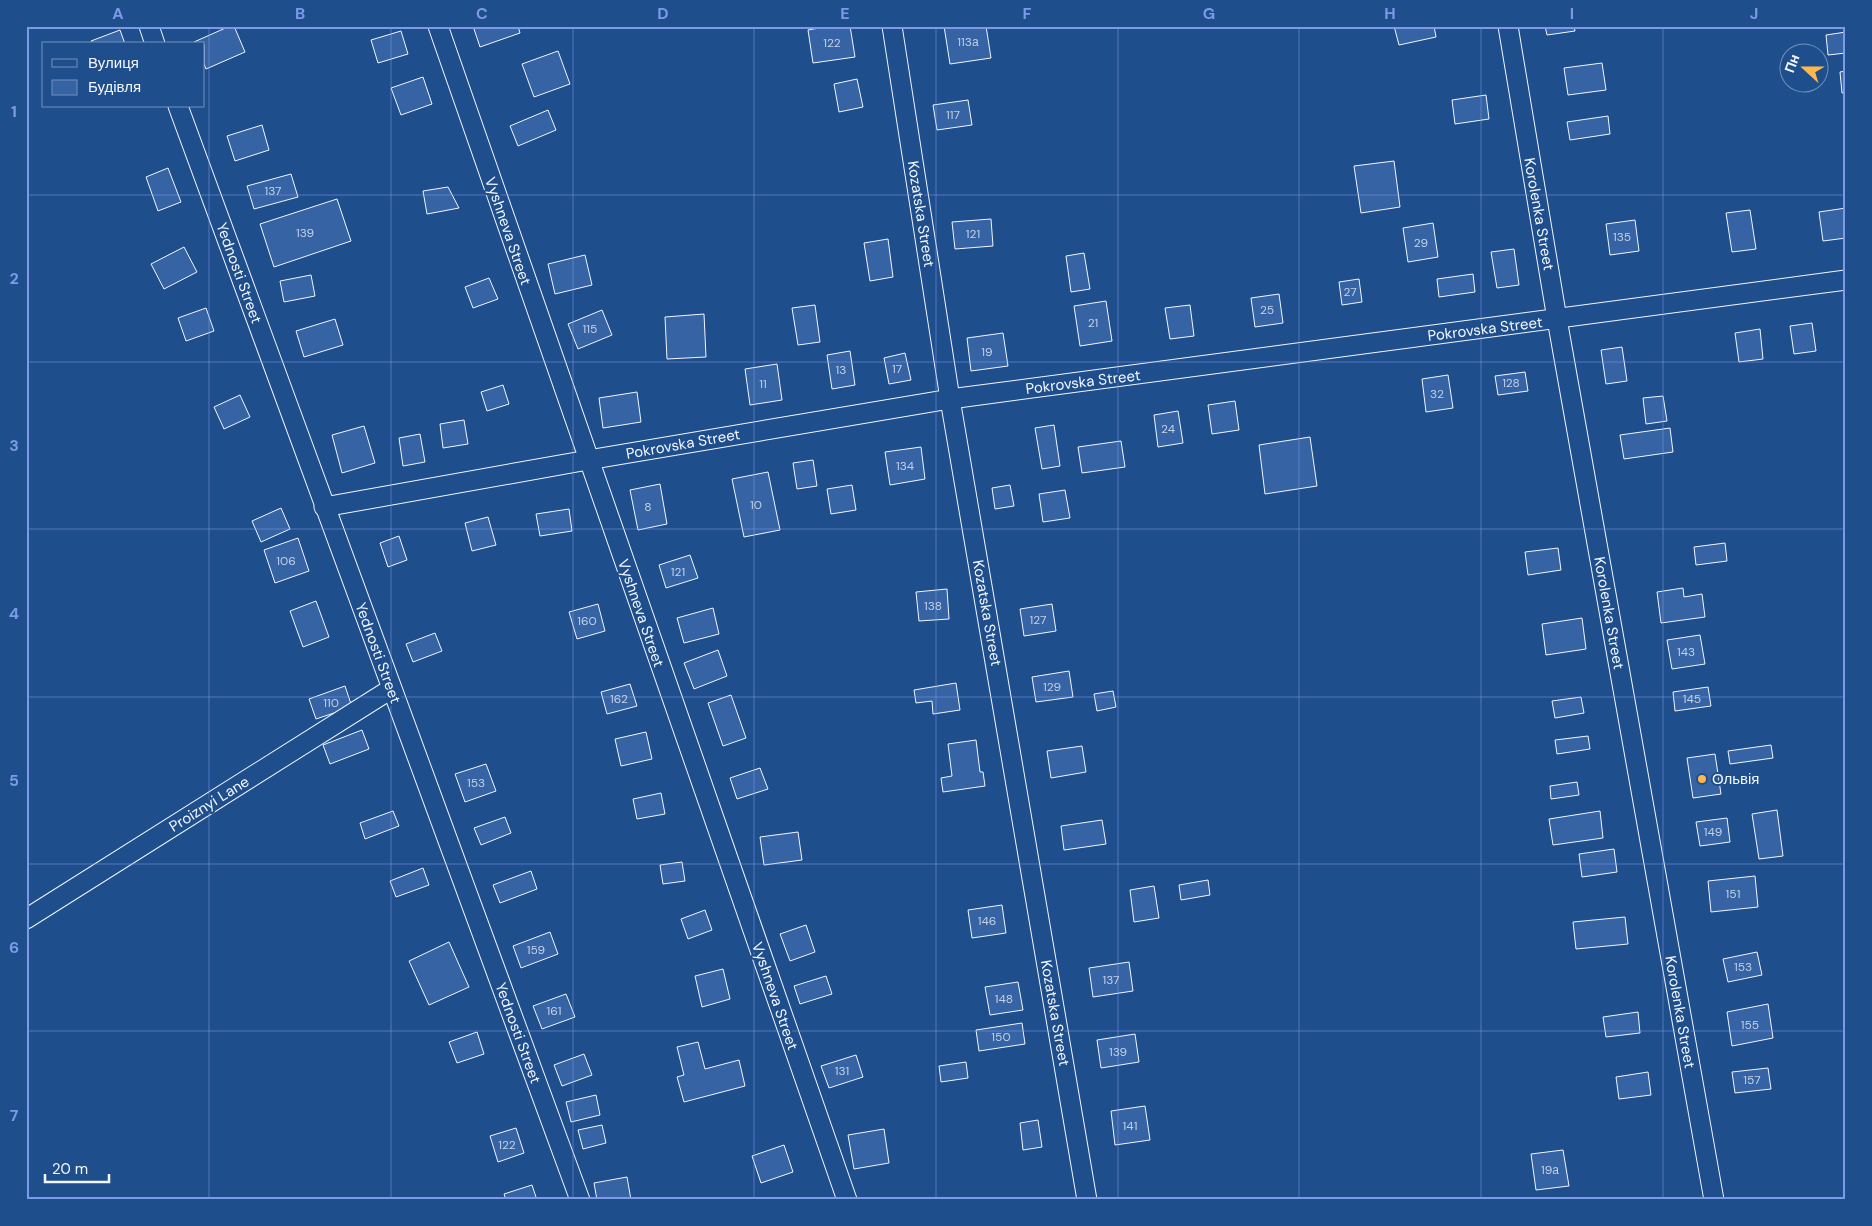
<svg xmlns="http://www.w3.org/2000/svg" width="1872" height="1226" viewBox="0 0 1872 1226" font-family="'DM Sans',sans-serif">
<rect width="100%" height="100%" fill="#1f4e8c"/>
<g fill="#3563a3" stroke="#f2f6ff">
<polygon points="230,26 234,26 245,52 206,69 204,64 204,44 195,44 194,42"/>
<polygon points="473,26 518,26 520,33 480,47"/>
<polygon points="830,26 850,26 855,57 813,63 808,30"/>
<polygon points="944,26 986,26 991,58 950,64"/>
<polygon points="1394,26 1434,26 1436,37 1399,45"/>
<polygon points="1545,26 1574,26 1575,31 1547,35"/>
<polygon points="120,30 125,44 92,44 91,41"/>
<polygon points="401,31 408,54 378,63 371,40"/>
<polygon points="1846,32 1846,53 1828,55 1826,35"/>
<polygon points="558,51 570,84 534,97 522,64"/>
<polygon points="1602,63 1606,90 1568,95 1564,68"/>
<polygon points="1846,71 1846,93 1842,93 1840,72"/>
<polygon points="423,77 432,104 401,115 391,88"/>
<polygon points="857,79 863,107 839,112 834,84"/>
<polygon points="1486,95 1489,119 1455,124 1452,100"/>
<polygon points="968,100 972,125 937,130 933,105"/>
<polygon points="548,110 556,130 518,146 510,126"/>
<polygon points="1608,116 1610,134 1570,140 1567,122"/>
<polygon points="262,125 269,150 235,161 227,136"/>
<polygon points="1394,161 1400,207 1361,213 1354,166"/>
<polygon points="168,168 181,202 158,211 146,177"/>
<polygon points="291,174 298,197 254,209 247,186"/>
<polygon points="448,187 459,208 427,214 423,191"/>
<polygon points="337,199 351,241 274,267 260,224"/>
<polygon points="1846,208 1846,238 1823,241 1819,212"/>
<polygon points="1750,210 1756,249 1732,252 1726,213"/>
<polygon points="991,219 993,246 955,249 952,222"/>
<polygon points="1635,220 1639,251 1610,255 1606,224"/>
<polygon points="1433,223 1438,257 1408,262 1403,228"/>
<polygon points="888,239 893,277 870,281 864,243"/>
<polygon points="184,247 197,272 164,289 151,264"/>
<polygon points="1514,249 1519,285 1497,288 1491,252"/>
<polygon points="1084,253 1090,289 1071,292 1066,256"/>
<polygon points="585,255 592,285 555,294 548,264"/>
<polygon points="1473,274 1475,292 1439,297 1437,279"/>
<polygon points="311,275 315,296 284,302 280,281"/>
<polygon points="489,278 498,299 473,308 465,287"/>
<polygon points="1359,279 1362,302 1342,305 1339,282"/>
<polygon points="1279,294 1283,323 1255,327 1251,298"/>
<polygon points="1106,301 1112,341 1080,346 1074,306"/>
<polygon points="815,305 820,342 798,345 792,308"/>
<polygon points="1190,305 1194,336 1170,339 1165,308"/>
<polygon points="206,308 214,331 186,341 178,318"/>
<polygon points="602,310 612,335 578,349 568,324"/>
<polygon points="704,314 706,357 667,359 665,317"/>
<polygon points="335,319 343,345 304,357 296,331"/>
<polygon points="1812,323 1816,351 1794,354 1790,326"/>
<polygon points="1760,329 1763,359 1739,362 1735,333"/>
<polygon points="1003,333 1008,366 971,371 967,338"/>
<polygon points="1622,347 1627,381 1606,384 1601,350"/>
<polygon points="850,351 855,385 832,389 827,355"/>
<polygon points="905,353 911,380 889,384 884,358"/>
<polygon points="777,364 782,400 750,405 745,369"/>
<polygon points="1525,372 1528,391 1498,395 1495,376"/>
<polygon points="1448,375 1453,408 1426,412 1422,379"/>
<polygon points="503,385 509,404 487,411 481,392"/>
<polygon points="637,392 641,422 603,428 599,398"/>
<polygon points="240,395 250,417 224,429 214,407"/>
<polygon points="1663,396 1667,421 1646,424 1643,398"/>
<polygon points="1235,401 1239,430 1212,434 1208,405"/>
<polygon points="1178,411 1183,443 1158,447 1154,415"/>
<polygon points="464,420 468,444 443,448 440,424"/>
<polygon points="1054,425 1060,466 1042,469 1035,428"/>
<polygon points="364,426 375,463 342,473 332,435"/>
<polygon points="1670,428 1673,452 1624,459 1620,435"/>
<polygon points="420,434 425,462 403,466 399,438"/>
<polygon points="1310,437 1317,486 1265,494 1259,445"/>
<polygon points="1121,441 1125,467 1082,473 1078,447"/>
<polygon points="921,447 925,479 890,485 885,452"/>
<polygon points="813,460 817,486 797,489 793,463"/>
<polygon points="768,472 780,530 744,537 732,479"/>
<polygon points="660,484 667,524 638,530 630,490"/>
<polygon points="852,485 856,510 831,514 827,489"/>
<polygon points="1010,485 1014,506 995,509 992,488"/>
<polygon points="1065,490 1070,518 1043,522 1039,494"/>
<polygon points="281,508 290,529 261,542 252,521"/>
<polygon points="569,509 572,531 540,536 536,514"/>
<polygon points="488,517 496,545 472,551 465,523"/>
<polygon points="399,536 407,560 388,567 380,543"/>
<polygon points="298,538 309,571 275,583 264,550"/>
<polygon points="1725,543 1727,561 1696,565 1694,547"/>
<polygon points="1558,548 1561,570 1528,575 1525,552"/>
<polygon points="690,555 698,578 666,588 659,565"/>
<polygon points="1683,588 1684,597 1702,594 1705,617 1661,623 1657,592"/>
<polygon points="947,589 949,619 919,621 916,592"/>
<polygon points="316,601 329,637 303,647 290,611"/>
<polygon points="598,604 605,631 577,639 569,612"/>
<polygon points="1052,604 1056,631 1024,636 1020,609"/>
<polygon points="713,608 719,634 684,643 677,618"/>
<polygon points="1582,618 1586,649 1546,655 1542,624"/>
<polygon points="435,633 442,651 413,662 406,644"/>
<polygon points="1700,635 1705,664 1672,669 1667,640"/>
<polygon points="718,650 727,676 694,689 684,663"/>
<polygon points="1069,671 1073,697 1036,702 1032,677"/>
<polygon points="956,683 960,710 933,714 932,701 916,703 914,690"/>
<polygon points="630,684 637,706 607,714 601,692"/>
<polygon points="345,686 352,707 316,719 309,699"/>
<polygon points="1708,687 1711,706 1675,711 1673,692"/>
<polygon points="1113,691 1116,707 1097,711 1094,694"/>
<polygon points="731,695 746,738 723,746 708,703"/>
<polygon points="1581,697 1584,713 1555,718 1552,701"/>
<polygon points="362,730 369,749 330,764 323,745"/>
<polygon points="646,732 652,759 621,766 615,739"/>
<polygon points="1588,736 1590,749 1557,754 1555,740"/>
<polygon points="976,740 980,772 983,772 985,786 943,792 941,778 952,776 948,744"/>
<polygon points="1771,745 1773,758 1730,764 1728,751"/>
<polygon points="1082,746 1086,772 1051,778 1047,751"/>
<polygon points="1715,754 1721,794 1693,798 1687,758"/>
<polygon points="486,764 496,791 465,802 455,774"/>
<polygon points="760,768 768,789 737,799 730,778"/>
<polygon points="1577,782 1579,795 1551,799 1550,786"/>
<polygon points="661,793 665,814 637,819 633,799"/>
<polygon points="1777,810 1783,856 1759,859 1752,814"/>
<polygon points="393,811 399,826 365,839 360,823"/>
<polygon points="1600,811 1603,838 1553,845 1549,819"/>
<polygon points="505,817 511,833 481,845 474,828"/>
<polygon points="1727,818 1730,842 1700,846 1696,822"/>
<polygon points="1102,820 1106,844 1064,850 1061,826"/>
<polygon points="798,832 802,860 764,865 760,837"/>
<polygon points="1614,849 1617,872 1582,877 1579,854"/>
<polygon points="682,862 685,881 663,884 660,865"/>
<polygon points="423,868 429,885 396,897 390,881"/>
<polygon points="531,871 537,889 500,903 493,885"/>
<polygon points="1755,876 1758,907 1711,912 1708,881"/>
<polygon points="1208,880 1210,895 1181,900 1179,885"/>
<polygon points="1154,886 1159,918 1134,922 1130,890"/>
<polygon points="1002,905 1006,933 972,938 968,910"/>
<polygon points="705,910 712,930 688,939 681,919"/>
<polygon points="1625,917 1628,944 1576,949 1573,922"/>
<polygon points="806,925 815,952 790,961 780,934"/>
<polygon points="550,932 558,954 521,968 513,946"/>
<polygon points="449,942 469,987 429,1005 409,961"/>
<polygon points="1757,952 1762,975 1728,982 1723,959"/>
<polygon points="1129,962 1133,991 1093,997 1089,968"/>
<polygon points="723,969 730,999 702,1007 695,976"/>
<polygon points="826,976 832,994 800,1004 794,986"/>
<polygon points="1018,982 1023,1010 990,1015 985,987"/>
<polygon points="566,994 575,1017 542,1029 533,1006"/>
<polygon points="1768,1004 1773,1038 1732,1046 1727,1012"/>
<polygon points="1638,1012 1640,1033 1606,1037 1603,1017"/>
<polygon points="1022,1023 1025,1044 979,1051 976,1030"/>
<polygon points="477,1032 484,1054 457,1063 449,1042"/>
<polygon points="1135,1034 1139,1062 1101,1068 1097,1040"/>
<polygon points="698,1042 705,1069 739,1060 745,1086 684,1102 677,1077 684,1075 677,1047"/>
<polygon points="584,1054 592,1075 562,1086 554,1065"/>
<polygon points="856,1055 863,1077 829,1088 821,1066"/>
<polygon points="966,1062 968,1078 941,1082 939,1066"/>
<polygon points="1768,1068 1771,1089 1735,1093 1732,1072"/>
<polygon points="1648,1072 1651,1095 1619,1099 1616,1077"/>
<polygon points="596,1095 600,1115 571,1122 566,1102"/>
<polygon points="1145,1106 1150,1140 1115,1145 1111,1111"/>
<polygon points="1038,1120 1042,1147 1023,1150 1020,1123"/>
<polygon points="602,1125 606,1143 583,1149 578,1130"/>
<polygon points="516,1128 524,1153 498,1162 490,1136"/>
<polygon points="884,1129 889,1163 854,1169 848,1135"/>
<polygon points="784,1145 793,1172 761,1183 752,1156"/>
<polygon points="1563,1150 1569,1186 1536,1190 1531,1154"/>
<polygon points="627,1177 631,1200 597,1200 594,1183"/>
<polygon points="532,1185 537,1200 506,1200 504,1194"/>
</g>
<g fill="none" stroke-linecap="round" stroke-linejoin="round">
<defs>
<g id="minor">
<polyline points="149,26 155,44"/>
<polyline points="438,26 847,1200"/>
<polyline points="892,26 950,399 1087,1200"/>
<polyline points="1508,26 1557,319 1714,1200"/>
<polyline points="178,106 580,1200"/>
<polyline points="324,507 588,460 950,399 1846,280"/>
<polyline points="26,919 391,689"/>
</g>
</defs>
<use href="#minor" stroke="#f2f6ff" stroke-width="21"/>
<use href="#minor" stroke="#1f4e8c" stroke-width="19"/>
</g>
<path fill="none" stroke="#7d9aea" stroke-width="1" stroke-opacity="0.55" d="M209,26V1200M391,26V1200M573,26V1200M754,26V1200M936,26V1200M1118,26V1200M1299,26V1200M1481,26V1200M1663,26V1200M26,195H1846M26,362H1846M26,529H1846M26,697H1846M26,864H1846M26,1031H1846"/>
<circle fill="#ffb74d" stroke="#1f4e8c" stroke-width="2" cx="1702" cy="779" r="5"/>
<g text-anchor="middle" stroke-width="4" stroke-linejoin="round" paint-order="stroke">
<g font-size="12" fill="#c3d1e8">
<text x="968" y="46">113а</text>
<text x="832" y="47">122</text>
<text x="953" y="119">117</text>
<text x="273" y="195">137</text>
<text x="305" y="237">139</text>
<text x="973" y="238">121</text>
<text x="1622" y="241">135</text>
<text x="1421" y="247">29</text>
<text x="1350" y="296">27</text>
<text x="1267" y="314">25</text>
<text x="1093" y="327">21</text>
<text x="590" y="333">115</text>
<text x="987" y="356">19</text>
<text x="897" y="373">17</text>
<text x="841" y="374">13</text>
<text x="1511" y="387">128</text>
<text x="763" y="388">11</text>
<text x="1437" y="398">32</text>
<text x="1168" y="433">24</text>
<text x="905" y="470">134</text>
<text x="756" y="509">10</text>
<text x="648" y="511">8</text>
<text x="286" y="565">106</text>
<text x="678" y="576">121</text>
<text x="933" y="610">138</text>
<text x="1038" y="624">127</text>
<text x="587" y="625">160</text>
<text x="1686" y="656">143</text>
<text x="1052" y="691">129</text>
<text x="619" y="703">162</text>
<text x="1692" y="703">145</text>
<text x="331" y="707">110</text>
<text x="476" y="787">153</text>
<text x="1713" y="836">149</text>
<text x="1733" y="898">151</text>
<text x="987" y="925">146</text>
<text x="536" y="954">159</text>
<text x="1743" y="971">153</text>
<text x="1111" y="984">137</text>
<text x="1004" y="1003">148</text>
<text x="554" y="1015">161</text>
<text x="1750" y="1029">155</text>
<text x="1001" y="1041">150</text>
<text x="1118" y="1056">139</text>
<text x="842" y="1075">131</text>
<text x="1752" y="1084">157</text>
<text x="1130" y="1130">141</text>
<text x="507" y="1149">122</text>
<text x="1550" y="1174">19а</text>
</g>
<g font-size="15" fill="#f2f6ff" stroke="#1f4e8c">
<text transform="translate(921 214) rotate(81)" y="5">Kozatska Street</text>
<text transform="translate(1539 214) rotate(80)" y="5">Korolenka Street</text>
<text transform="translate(508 231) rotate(71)" y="5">Vyshneva Street</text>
<text transform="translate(239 273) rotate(70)" y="5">Yednosti Street</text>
<text transform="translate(1485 329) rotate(-7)" y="5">Pokrovska Street</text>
<text transform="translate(1083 382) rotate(-7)" y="5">Pokrovska Street</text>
<text transform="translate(683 444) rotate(-10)" y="5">Pokrovska Street</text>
<text transform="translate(641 613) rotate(71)" y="5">Vyshneva Street</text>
<text transform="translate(987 613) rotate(80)" y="5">Kozatska Street</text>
<text transform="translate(1609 613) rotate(80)" y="5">Korolenka Street</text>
<text transform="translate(378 653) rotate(70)" y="5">Yednosti Street</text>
<text transform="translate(209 804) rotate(-32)" y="5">Proiznyi Lane</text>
<text transform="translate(775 996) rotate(71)" y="5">Vyshneva Street</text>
<text transform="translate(1680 1012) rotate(80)" y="5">Korolenka Street</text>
<text transform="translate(1055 1013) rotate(80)" y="5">Kozatska Street</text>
<text transform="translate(518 1033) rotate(70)" y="5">Yednosti Street</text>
</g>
<g font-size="15" fill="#f2f6ff" stroke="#1f4e8c" text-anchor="start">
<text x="1712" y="784">Ольвія</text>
</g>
</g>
<rect width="1872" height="1226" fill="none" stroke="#1f4e8c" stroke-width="55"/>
<rect x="42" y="42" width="162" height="65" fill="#1f4e8c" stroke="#7391ba"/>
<rect x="52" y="59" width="25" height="8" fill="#1f4e8c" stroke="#7391ba"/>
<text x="88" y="68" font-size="15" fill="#f2f6ff">Вулиця</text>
<rect x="52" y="80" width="25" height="15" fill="#3563a3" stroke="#7391ba"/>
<text x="88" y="92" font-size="15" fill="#f2f6ff">Будівля</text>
<g transform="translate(1804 68) rotate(291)"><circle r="24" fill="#1f4e8c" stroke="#7391ba"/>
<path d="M0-4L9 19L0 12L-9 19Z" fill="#ffb74d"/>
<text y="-8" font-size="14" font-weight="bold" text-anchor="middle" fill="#f2f6ff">Пн</text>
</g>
<path d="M45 1174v8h64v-8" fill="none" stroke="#f2f6ff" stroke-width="2.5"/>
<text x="52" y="1174" font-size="15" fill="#f2f6ff" stroke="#1f4e8c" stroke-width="4" paint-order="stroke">20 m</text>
<rect x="28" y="28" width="1816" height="1170" fill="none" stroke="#7d9aea" stroke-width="2"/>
<g font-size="16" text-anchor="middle" font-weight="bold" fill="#7d9aea">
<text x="118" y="19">A</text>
<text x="300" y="19">B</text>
<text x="482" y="19">C</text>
<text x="663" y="19">D</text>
<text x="845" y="19">E</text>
<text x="1027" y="19">F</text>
<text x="1209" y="19">G</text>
<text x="1390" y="19">H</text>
<text x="1572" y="19">I</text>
<text x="1754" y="19">J</text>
<text x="14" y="117">1</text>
<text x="14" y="284">2</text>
<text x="14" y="451">3</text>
<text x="14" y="619">4</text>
<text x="14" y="786">5</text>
<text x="14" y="953">6</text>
<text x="14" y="1121">7</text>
</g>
</svg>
